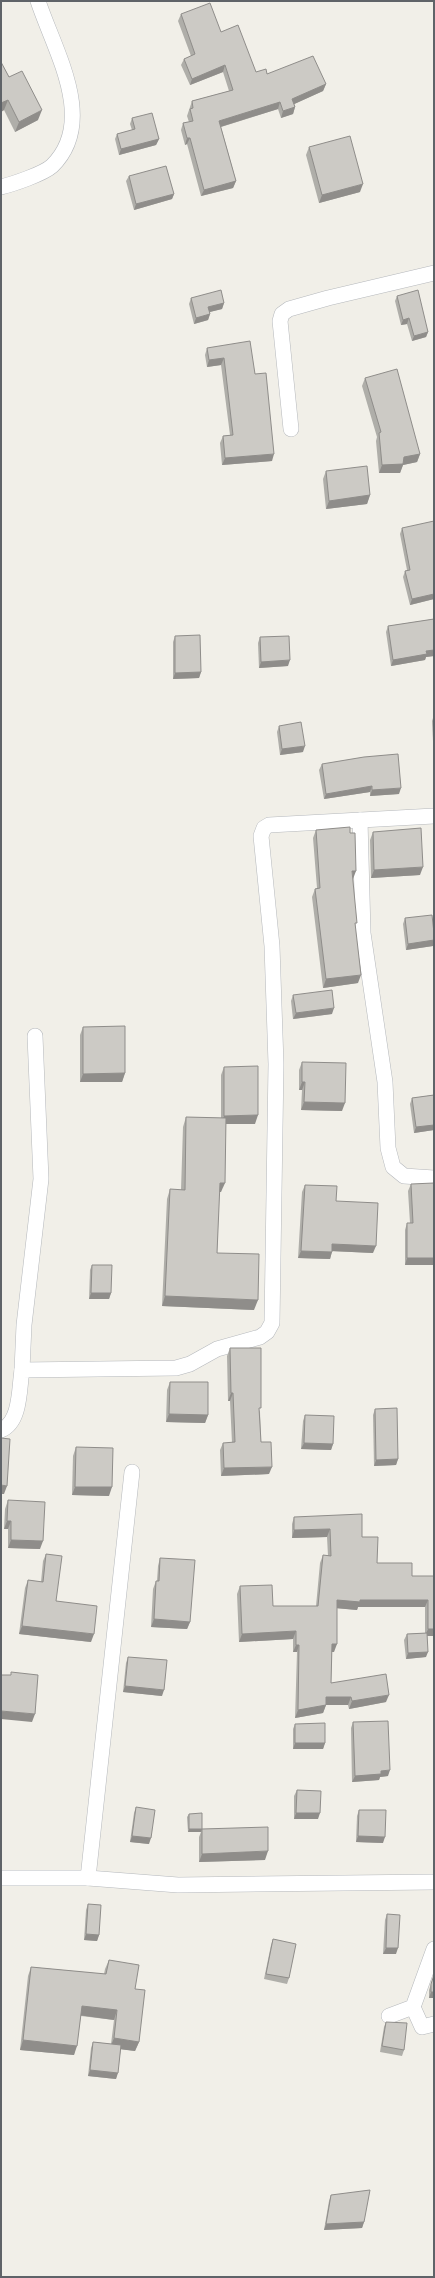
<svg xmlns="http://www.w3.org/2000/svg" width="435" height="2278" viewBox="0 0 435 2278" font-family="'Work Sans',sans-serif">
<rect width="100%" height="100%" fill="#f1efe8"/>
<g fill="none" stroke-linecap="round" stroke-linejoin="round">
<defs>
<g id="street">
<path d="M1,187C13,184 43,174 52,166C98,121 54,50 38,1"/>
<polyline points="291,429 280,321 282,314 289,309 328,298 434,273"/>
<polyline points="360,820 363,933 385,1082 388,1148 393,1167 404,1176 434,1178"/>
<polyline points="22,1370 24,1325 41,1179 35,1036"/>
<path d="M1,1430C21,1422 19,1388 22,1370L176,1368L190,1364L217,1349L260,1337L267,1332L272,1323L276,1064L272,946L261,836L264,828L269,825L434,816"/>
<polyline points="1,1878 88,1878 178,1885 434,1882"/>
<polyline points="88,1878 132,1472"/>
<polyline points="413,2007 422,2027 434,2024"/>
<polyline points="389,2016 413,2007 434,1949"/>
</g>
</defs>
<use href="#street" stroke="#b5b8bc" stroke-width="16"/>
<use href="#street" stroke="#fff" stroke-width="15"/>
</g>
<g fill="#afaea9">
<polygon points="181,14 221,32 256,72 326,84 323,91 294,104 295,107 293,114 281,118 278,109 221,127 236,181 233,188 201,196 187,144 185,145 181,130 183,123 189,122 187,116 192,101 229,91 223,72 190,85 181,65 184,59 191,56 178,21"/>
<polygon points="1,62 9,77 38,120 15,132 4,110 1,112"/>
<polygon points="132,118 159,139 156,145 119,155 115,139 117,134 132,130 130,124"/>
<polygon points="309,147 360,192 319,203 306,155"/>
<polygon points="129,176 174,194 172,199 134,210 126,181"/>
<polygon points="397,296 428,332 426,337 412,341 407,324 401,325 395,301"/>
<polygon points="191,298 224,303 222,309 209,312 210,314 208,320 194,324 189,304"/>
<polygon points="207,348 255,374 272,461 222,465 220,443 223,436 230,435 221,365 207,367 205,355"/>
<polygon points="365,378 420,454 417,462 403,465 400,473 379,473 376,441 377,437 362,386"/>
<polygon points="326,471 370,495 367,504 326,509 323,479"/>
<polygon points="402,528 434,599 410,605 403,577 405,571 407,570 400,534"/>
<polygon points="434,619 434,656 426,657 425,660 391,666 386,632 388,626"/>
<polygon points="175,636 201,672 199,678 173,679 173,642"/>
<polygon points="260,637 288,666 259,668 258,643"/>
<polygon points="434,715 434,761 432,721"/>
<polygon points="279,726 303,752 280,755 277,732"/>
<polygon points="322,764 399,794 370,796 370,792 324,799 319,770"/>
<polygon points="316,830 352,879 358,983 323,988 312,897 315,889 317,888 313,838"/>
<polygon points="373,832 420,875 371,878 370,840"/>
<polygon points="405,918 434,933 434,943 433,946 406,950 403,924"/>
<polygon points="293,995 332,1014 293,1019 291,1001"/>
<polygon points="83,1027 125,1073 122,1082 80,1082 80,1035"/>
<polygon points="302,1062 342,1111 301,1110 302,1090 299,1090 299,1070"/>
<polygon points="224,1067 255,1124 226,1124 221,1192 219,1192 217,1253 254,1310 162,1306 167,1199 170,1189 181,1190 183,1127 186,1117 221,1118 221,1075"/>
<polygon points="434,1095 434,1130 414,1133 410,1104 412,1098"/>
<polygon points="411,1184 434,1265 405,1265 405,1230 407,1223 410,1223 408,1191"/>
<polygon points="305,1185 336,1201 373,1253 332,1251 330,1259 298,1258 302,1192"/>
<polygon points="92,1265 111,1293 109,1299 89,1299 90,1270"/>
<polygon points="230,1348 260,1412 261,1442 269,1474 221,1476 220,1450 223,1443 232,1443 230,1401 228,1401 227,1356"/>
<polygon points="170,1382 208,1415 205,1423 166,1422 167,1390"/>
<polygon points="375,1409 398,1459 396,1465 374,1466 373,1415"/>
<polygon points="305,1415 333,1444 331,1450 301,1449 303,1421"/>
<polygon points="76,1447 109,1496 72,1495 73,1456"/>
<polygon points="8,1500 40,1549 8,1548 8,1529 4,1529 5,1509"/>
<polygon points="294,1517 362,1537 377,1563 412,1576 434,1576 434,1636 427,1636 426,1657 406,1659 404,1640 407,1634 425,1633 425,1607 358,1607 357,1610 337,1608 334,1652 332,1652 331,1683 386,1702 349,1709 348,1705 326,1705 323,1713 295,1718 297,1652 293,1652 293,1639 239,1642 237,1594 240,1586 273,1606 316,1606 320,1563 323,1555 328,1556 327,1537 292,1538 292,1524"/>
<polygon points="46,1554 56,1601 91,1642 19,1634 25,1588 28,1580 41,1582 43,1561"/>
<polygon points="160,1558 190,1622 187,1629 151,1627 153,1589 156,1581 157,1581 158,1566"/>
<polygon points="128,1657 162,1696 123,1692 126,1663"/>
<polygon points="353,1722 388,1776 380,1777 379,1780 352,1782 351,1728"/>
<polygon points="295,1724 325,1743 323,1749 293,1749 293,1729"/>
<polygon points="297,1790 318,1819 294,1819 294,1796"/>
<polygon points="136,1807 149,1844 130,1842 134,1813"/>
<polygon points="359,1810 383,1843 356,1842 357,1816"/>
<polygon points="189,1814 202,1829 265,1860 199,1862 199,1837 201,1832 188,1832 187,1817"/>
<polygon points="88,1904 99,1935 97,1941 84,1940 86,1910"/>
<polygon points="387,1914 396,1954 383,1954 385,1920"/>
<polygon points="273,1939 289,1978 287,1984 264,1979 271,1945"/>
<polygon points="109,1960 135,1989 139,2042 135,2051 121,2049 116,2079 88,2076 91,2048 93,2042 111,2044 114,2020 81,2016 74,2055 20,2050 28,1976 31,1967 104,1974 105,1969"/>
<polygon points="434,1975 434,1998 429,1998 429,1990"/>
<polygon points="386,2022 404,2050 402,2056 380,2052 384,2027"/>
<polygon points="331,2195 364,2222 362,2228 324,2230 329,2201"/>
</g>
<g fill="#8f8d8a">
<polygon points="225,65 223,72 190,85 192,79"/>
<polygon points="326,84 323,91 290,106 292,99"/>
<polygon points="8,100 4,110 1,112 1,103"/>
<polygon points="280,102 278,109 217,128 219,121"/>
<polygon points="295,107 293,114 281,118 283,111"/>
<polygon points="42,110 38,120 15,132 19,122"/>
<polygon points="187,138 190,138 187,144 185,145"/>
<polygon points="159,139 156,145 119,155 121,149"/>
<polygon points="236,181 233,188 201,196 204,190"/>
<polygon points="363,184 360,192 319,203 322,195"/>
<polygon points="174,194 172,199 134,210 136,204"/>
<polygon points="224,303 222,309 206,313 208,307"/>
<polygon points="210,314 208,320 194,324 196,318"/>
<polygon points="409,318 407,324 401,325 403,320"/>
<polygon points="428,332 426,337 412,341 414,336"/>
<polygon points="224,358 221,365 207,367 209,360"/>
<polygon points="274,454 272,461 222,465 225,458"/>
<polygon points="420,454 417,462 403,465 400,473 379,473 382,465 404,457"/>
<polygon points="370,495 367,504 326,509 329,501"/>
<polygon points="434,594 434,599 410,605 412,599"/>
<polygon points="434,650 434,656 426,657 425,660 391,666 393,660 426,651"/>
<polygon points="290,660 288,666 259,668 261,662"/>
<polygon points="201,672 199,678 173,679 175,673"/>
<polygon points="305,746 303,752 280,755 282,749"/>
<polygon points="372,786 370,792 324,799 326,794"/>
<polygon points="401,788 399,794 370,796 372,790"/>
<polygon points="423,867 420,875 371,878 374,870"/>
<polygon points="352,871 356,871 353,879"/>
<polygon points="434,940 434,943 433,946 406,950 408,944"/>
<polygon points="361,975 358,983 323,988 326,979"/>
<polygon points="334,1008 332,1014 293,1019 296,1013"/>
<polygon points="125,1073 122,1082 80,1082 83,1074"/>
<polygon points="302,1082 305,1082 302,1090 299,1090"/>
<polygon points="304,1102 345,1103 342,1111 301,1110"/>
<polygon points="258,1115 255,1124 221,1124 224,1116"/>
<polygon points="434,1125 434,1130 414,1133 416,1127"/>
<polygon points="220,1183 225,1183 221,1192 216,1192"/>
<polygon points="332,1244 376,1246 373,1253 330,1251"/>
<polygon points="301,1251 332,1252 330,1259 298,1258"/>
<polygon points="407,1258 434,1258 434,1265 405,1265"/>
<polygon points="91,1293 111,1293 109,1299 89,1299"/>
<polygon points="165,1296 258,1300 254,1310 162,1306"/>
<polygon points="231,1393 233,1393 230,1401 228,1401"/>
<polygon points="169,1414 208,1415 205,1423 166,1422"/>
<polygon points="304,1443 333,1444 331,1450 301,1449"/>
<polygon points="398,1459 396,1465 374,1466 376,1460"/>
<polygon points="272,1467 269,1474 221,1476 224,1468"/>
<polygon points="1,1485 7,1486 4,1494 1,1494"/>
<polygon points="75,1487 112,1487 109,1496 72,1495"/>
<polygon points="7,1521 11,1521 8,1529 4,1529"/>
<polygon points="330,1529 327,1537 292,1538 294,1530"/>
<polygon points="11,1540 43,1541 40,1549 8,1548"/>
<polygon points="337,1600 428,1600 425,1607 358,1607 357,1610 334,1608"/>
<polygon points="154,1619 190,1622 187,1629 151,1627"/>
<polygon points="22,1626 94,1634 91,1642 19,1634"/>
<polygon points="428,1629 434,1629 434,1636 425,1636"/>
<polygon points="296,1631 293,1639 239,1642 242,1634"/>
<polygon points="332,1644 337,1644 334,1652 329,1652"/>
<polygon points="296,1645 299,1645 297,1652 293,1652"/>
<polygon points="428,1652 426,1657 406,1659 408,1653"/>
<polygon points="125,1686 164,1690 162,1696 123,1692"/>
<polygon points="389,1695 386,1702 349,1709 352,1701"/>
<polygon points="326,1697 351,1697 348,1705 323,1705"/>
<polygon points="326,1705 323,1713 295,1718 298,1710"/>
<polygon points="1,1711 35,1714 32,1722 1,1719"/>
<polygon points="295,1743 325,1743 323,1749 293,1749"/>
<polygon points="390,1770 388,1776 380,1777 379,1780 352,1782 355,1776 381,1771"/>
<polygon points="296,1813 320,1813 318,1819 294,1819"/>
<polygon points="189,1829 202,1829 201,1832 188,1832"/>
<polygon points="132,1836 151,1838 149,1844 130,1842"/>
<polygon points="358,1836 385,1837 383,1843 356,1842"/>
<polygon points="268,1851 265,1860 199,1862 202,1854"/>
<polygon points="86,1934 99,1935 97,1941 84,1940"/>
<polygon points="386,1948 398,1948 396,1954 383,1954"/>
<polygon points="431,1992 434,1992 434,1998 429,1998"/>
<polygon points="82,2006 117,2010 114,2020 78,2015"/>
<polygon points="114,2038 139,2042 135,2051 110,2048"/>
<polygon points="23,2040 77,2046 74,2055 20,2050"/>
<polygon points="90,2070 118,2073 116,2079 88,2076"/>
<polygon points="364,2222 362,2228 324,2230 326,2224"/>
</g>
<g fill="#cccac5" stroke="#8f8d8a">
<polygon points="210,3 221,32 238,25 256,72 266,69 267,74 313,56 326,84 292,99 295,107 283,111 280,102 219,121 236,181 204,190 190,138 187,138 183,123 193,121 190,109 193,108 192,101 233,90 225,65 192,79 184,59 195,54 181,14"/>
<polygon points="1,62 9,77 22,71 42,110 19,122 8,100 1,103"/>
<polygon points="152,113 159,139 121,149 117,134 135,129 132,118"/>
<polygon points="350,136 363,184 322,195 309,147"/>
<polygon points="166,166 174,194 136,204 129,176"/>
<polygon points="221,290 224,303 208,307 210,314 196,318 191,298"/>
<polygon points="418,290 428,332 414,336 409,318 403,320 397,296"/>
<polygon points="250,341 255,374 266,373 274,454 225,458 223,436 233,435 224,358 209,360 207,348"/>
<polygon points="397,369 420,454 404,457 403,464 382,465 379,433 381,432 365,378"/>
<polygon points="367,466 370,495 329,501 326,471"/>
<polygon points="434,521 434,594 412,599 405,571 410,570 402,528"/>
<polygon points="434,619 434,650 426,651 427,654 393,660 388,626"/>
<polygon points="200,635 201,672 175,673 175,636"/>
<polygon points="289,636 290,660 261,662 260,637"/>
<polygon points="301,722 305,746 282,749 279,726"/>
<polygon points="398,754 401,788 372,790 372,786 326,794 322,764 364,757"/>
<polygon points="350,827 350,833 355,833 356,871 352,871 357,923 355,923 361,975 326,979 315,889 320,888 316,830"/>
<polygon points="421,828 423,867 374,870 373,832"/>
<polygon points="432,915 434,933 434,940 408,944 405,918"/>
<polygon points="332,990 334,1008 296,1013 293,995"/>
<polygon points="125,1026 125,1073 83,1074 83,1027"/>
<polygon points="302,1062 346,1063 345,1103 304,1102 305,1082 302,1082"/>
<polygon points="258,1066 258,1115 224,1116 224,1067"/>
<polygon points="434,1095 434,1125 416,1127 412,1098"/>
<polygon points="186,1117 226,1118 225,1183 220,1183 217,1253 259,1254 258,1300 165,1296 170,1189 185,1190"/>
<polygon points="434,1183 434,1258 407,1258 407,1223 413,1223 411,1184"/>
<polygon points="305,1185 337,1186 336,1201 378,1203 376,1246 332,1244 332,1252 301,1251"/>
<polygon points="92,1265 112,1265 111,1293 91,1293"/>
<polygon points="230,1348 261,1348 261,1408 259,1408 261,1442 271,1442 272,1467 224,1468 223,1443 235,1442 233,1393 231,1393"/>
<polygon points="170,1382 208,1382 208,1415 169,1414"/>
<polygon points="397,1408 398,1459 376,1460 375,1409"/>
<polygon points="305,1415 334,1416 333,1444 304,1443"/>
<polygon points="1,1438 10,1439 7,1486 1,1485"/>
<polygon points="76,1447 113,1448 112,1487 75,1487"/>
<polygon points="8,1500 45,1502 43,1541 11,1540 11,1521 7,1521"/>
<polygon points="362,1514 362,1537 378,1537 377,1563 412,1563 412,1576 434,1576 434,1629 428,1629 428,1600 360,1600 360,1602 337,1600 337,1644 332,1644 331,1683 386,1674 389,1695 352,1701 351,1697 326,1697 326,1705 298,1710 299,1645 296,1645 296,1631 242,1634 240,1586 272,1585 273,1606 318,1606 323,1555 331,1556 330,1529 294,1530 294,1517"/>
<polygon points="46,1554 62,1556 56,1601 97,1606 94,1634 22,1626 28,1580 43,1582"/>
<polygon points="160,1558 195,1560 190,1622 154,1619 156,1581 159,1581"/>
<polygon points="427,1633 428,1652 408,1653 407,1634"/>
<polygon points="128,1657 167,1660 164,1690 125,1686"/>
<polygon points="11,1672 38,1675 35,1714 1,1711 1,1675 11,1675"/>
<polygon points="388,1721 390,1770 381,1771 381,1774 355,1776 353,1722"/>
<polygon points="325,1723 325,1743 295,1743 295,1724"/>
<polygon points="297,1790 321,1791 320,1813 296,1813"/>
<polygon points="136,1807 155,1810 151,1838 132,1836"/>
<polygon points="359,1810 386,1810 385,1837 358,1836"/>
<polygon points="202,1813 202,1829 189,1829 189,1814"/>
<polygon points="268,1827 268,1851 202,1854 202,1829"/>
<polygon points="88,1904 101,1905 99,1935 86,1934"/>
<polygon points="387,1914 400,1915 398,1948 386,1948"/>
<polygon points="273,1939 296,1944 289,1978 266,1974"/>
<polygon points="109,1960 139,1965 135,1989 145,1990 139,2042 114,2038 117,2010 82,2006 77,2046 23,2040 31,1967 106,1974"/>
<polygon points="434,1975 434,1992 431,1992 431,1984"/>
<polygon points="386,2022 407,2023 404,2050 382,2046"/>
<polygon points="93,2042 121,2045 118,2073 90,2070"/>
<polygon points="370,2190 364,2222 326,2224 331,2195"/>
</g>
<rect width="435" height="2278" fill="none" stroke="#5f6368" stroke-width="4"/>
</svg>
